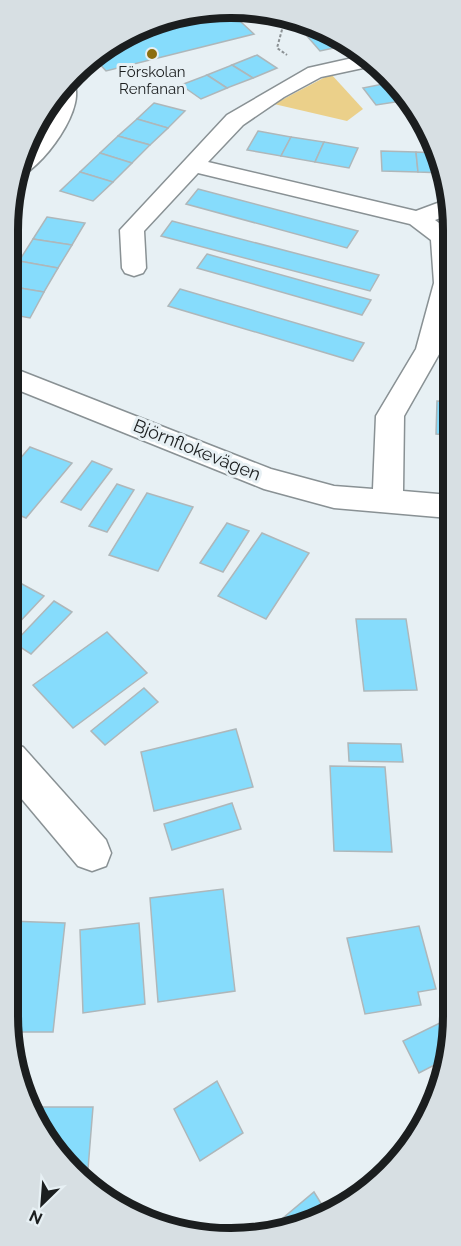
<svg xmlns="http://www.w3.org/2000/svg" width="461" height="1246" viewBox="0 0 461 1246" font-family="Raleway,sans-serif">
<rect width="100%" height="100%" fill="#e7f0f4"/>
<polygon fill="#ebd08a" points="331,74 363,109 347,121 274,104"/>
<g fill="#86dcfc" stroke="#aeb7ba" stroke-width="1.5">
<polygon points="202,9 229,11 254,34 106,71 95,59 116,40 183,23 178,18"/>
<polygon points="327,33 343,40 348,45 320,51 307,36"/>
<polygon points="257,55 277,68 253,78 232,65"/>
<polygon points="232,65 253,78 227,88 207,75"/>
<polygon points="207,75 227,88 201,99 181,85"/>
<polygon points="396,82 398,84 408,100 402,101 388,83"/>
<polygon points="388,83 402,101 376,105 363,88"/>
<polygon points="154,103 185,111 168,128 137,119"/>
<polygon points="137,119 168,128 150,145 118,136"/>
<polygon points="258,131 291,137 281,156 247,150"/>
<polygon points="118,136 150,145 132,163 100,153"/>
<polygon points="291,137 324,142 315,162 281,156"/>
<polygon points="324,142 358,148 349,168 315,162"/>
<polygon points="381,151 416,152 418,172 382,171"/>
<polygon points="416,152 439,153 444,173 418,172"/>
<polygon points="100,153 132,163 113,182 80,172"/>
<polygon points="80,172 113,182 93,201 60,191"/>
<polygon points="198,189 358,231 347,248 186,204"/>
<polygon points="47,217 85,223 72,245 33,239"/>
<polygon points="172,221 379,275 370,291 161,236"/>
<polygon points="33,239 72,245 58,268 19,261"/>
<polygon points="207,254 371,300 362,315 197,268"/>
<polygon points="19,261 58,268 44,292 14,287 14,269"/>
<polygon points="14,287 44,292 30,318 14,315"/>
<polygon points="180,289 364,343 353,361 168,306"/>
<polygon points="437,401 450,402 450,435 436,434"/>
<polygon points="30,447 72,463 26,518 12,512 13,467"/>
<polygon points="92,461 112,469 81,510 61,502"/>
<polygon points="117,484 134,490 107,532 89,526"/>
<polygon points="147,493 193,507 158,571 109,555"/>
<polygon points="227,523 249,531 223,572 200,563"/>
<polygon points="262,533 309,553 266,619 218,596"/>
<polygon points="11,578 44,596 11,631"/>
<polygon points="54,601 72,612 31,654 14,643"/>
<polygon points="356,619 406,619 417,690 364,691"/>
<polygon points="107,632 147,673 73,728 33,685"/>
<polygon points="144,688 158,702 105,745 91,731"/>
<polygon points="236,729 253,787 154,811 141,752"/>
<polygon points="348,743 401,744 403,762 349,761"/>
<polygon points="330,766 385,767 392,852 334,851"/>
<polygon points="232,803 241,829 172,850 164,824"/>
<polygon points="223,889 235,991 158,1002 150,898"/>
<polygon points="8,921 65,923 53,1032 10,1032 8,1016"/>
<polygon points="139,923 145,1004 83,1013 80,930"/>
<polygon points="419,926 436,989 418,992 421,1005 365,1014 347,938"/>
<polygon points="446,1020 446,1059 419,1073 403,1041"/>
<polygon points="217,1081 243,1133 200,1161 174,1109"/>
<polygon points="36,1107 93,1107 88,1169 71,1169 63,1162 35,1114"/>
<polygon points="314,1192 327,1213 274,1234 264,1234"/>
</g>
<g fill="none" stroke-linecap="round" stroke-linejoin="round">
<defs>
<g id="minor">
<polygon points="366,55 377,65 321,77 284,97 243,125 208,162 416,211 451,198 451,214 435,220 451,232 451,317 442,349 404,416 403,491 450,495 449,518 334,508 264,489 13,388 13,368 271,469 334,486 373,489 376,416 416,349 434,283 431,240 410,224 198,173 144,231 146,268 143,273 134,276 125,273 122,268 120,230 227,115 308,68"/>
<path d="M71,79C93,102 39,174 15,178V172C20,163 24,151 31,143C43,127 56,113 56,92Z"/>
<polygon points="10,743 23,747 106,840 111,853 106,866 92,871 78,866 10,785"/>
</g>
</defs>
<use href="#minor" stroke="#899194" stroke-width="3"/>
<polyline stroke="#8b9194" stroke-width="2" stroke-dasharray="3 2" stroke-linecap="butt" points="286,15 277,48 287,55"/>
<use href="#minor" fill="#fff" fill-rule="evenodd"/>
</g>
<circle fill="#8c6e10" stroke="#e7f0f4" stroke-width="2" cx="152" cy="54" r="6"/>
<g text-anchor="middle" stroke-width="6" stroke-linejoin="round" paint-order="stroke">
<g font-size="15" fill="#1b1e1f" stroke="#e7f0f4">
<text x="152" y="77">Förskolan<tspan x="152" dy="17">Renfanan</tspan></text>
</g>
<g font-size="18" fill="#1b1e1f" stroke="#e7f0f4">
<text transform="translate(197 450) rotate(22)" y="6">Björnflokevägen</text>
</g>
</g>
<path d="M0 0H461V1246H0ZM230 18H231A212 212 0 0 1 443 230V1016A212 212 0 0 1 231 1228H230A212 212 0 0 1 18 1016V230A212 212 0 0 1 230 18Z" fill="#d7dfe3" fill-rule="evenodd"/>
<path fill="none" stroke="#1b1e1f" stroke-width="8" d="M230 18H231A212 212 0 0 1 443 230V1016A212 212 0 0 1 231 1228H230A212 212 0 0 1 18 1016V230A212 212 0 0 1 230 18Z"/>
<g transform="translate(42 1204) rotate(205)" stroke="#e7f0f4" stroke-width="4.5" paint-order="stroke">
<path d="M0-4.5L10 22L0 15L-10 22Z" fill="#1b1e1f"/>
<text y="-9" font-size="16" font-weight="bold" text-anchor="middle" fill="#1b1e1f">N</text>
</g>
</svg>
